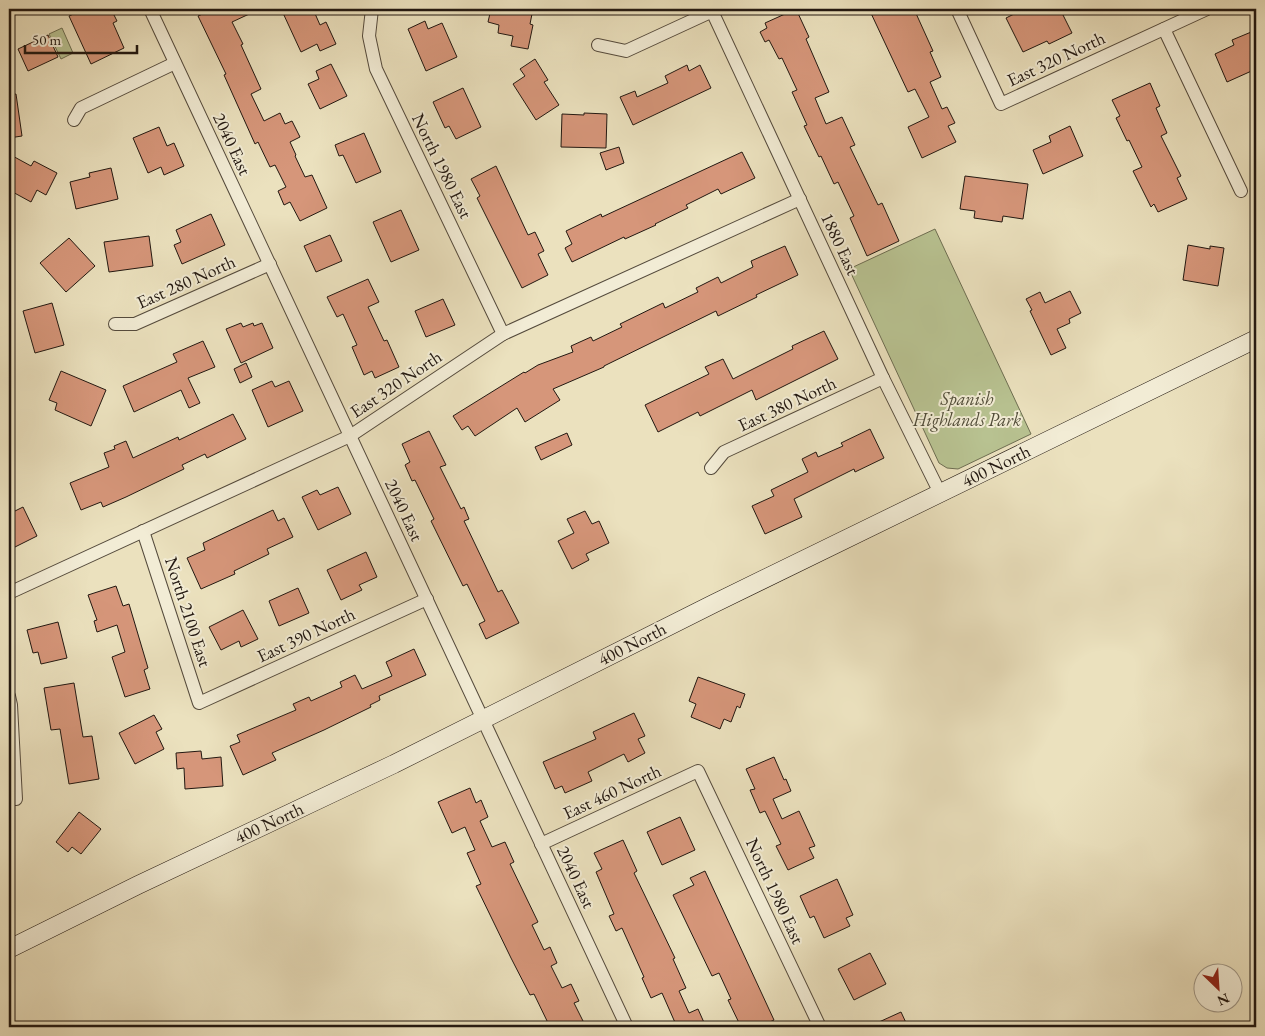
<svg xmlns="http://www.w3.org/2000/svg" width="1265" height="1036" viewBox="0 0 1265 1036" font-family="'EB Garamond',serif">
<rect width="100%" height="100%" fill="#ebe1be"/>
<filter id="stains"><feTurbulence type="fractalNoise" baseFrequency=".004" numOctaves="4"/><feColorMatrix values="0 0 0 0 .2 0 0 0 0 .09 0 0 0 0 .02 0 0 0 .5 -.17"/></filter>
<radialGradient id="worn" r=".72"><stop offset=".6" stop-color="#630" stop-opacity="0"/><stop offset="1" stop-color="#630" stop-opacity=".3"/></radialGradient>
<g fill="#b8c291" stroke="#6d6d51">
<polygon points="62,28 73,53 61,59 49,34"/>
<polygon points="935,229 1031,434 958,469 947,468 939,463 849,269"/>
</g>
<g fill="#d6967a" stroke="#221811">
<polygon points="85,9 111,9 117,21 113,23 124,48 91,64 69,16"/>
<polygon points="214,9 260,9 232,22 243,44 241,45 261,89 251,94 264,121 280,113 285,124 292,121 300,137 290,142 296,155 295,156 305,177 312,175 327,208 300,221 290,202 284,205 278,191 286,187 275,165 270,167 258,142 255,144 224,75 226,74 198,16"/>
<polygon points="292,9 313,9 320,25 326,22 336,44 320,51 317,44 301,52 283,13"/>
<polygon points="491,9 533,9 530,24 533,25 528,49 511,46 513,36 498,33 499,25 488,22"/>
<polygon points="796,9 809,37 806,39 829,92 815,98 826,124 842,117 855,145 850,147 878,205 882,203 899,241 867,256 850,218 854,216 838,182 834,184 821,156 819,157 804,126 807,125 792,92 797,90 782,58 779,59 769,40 765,42 760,32 767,28 765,23"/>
<polygon points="869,9 914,9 933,51 930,52 941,77 930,82 942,109 947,107 955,123 948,126 956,142 922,158 908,127 929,117 915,89 908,92"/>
<polygon points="1024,9 1060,9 1072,33 1049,44 1047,41 1023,52 1006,18"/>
<polygon points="425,21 428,29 442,23 457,57 426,71 408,29"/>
<polygon points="1256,30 1256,69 1227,82 1215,54 1234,45 1232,40"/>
<polygon points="48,35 58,57 28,71 18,49"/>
<polygon points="535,59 548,80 544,82 559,105 536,120 513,84 525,76 520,69"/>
<polygon points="331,64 347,96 320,109 308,84 319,79 316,71"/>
<polygon points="687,65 689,71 700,65 711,88 633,125 620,97 635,91 637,97 668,83 665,76"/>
<polygon points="1150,83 1160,106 1156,108 1167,133 1161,136 1181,176 1177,178 1187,199 1158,212 1154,204 1151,207 1133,171 1142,167 1129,140 1127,141 1116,118 1120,116 1112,100"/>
<polygon points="463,88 481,127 456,139 449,126 445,128 433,102"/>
<polygon points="16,94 22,136 9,138 9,95"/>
<polygon points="584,113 607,114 606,148 561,147 562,114 584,115"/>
<polygon points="1070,126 1083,156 1043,174 1033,150 1051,142 1049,136"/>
<polygon points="159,127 167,146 174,143 184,166 164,175 161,167 148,173 133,138"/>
<polygon points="364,133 381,172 356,183 343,155 339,156 335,145"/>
<polygon points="619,147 624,163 606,170 600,153"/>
<polygon points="742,152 755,178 721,194 718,189 686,205 688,208 655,224 656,225 625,239 624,237 572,262 565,248 572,244 566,231 601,214 602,217"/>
<polygon points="9,154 31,166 34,161 57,173 46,195 37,190 31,202 9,190"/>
<polygon points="496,166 528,235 535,232 544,251 538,254 548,275 522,288 477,198 480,196 471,179"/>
<polygon points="111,168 118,199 76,209 70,182 90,177 89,173"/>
<polygon points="965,176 1028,184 1023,219 1003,216 1002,222 974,218 975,211 960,209"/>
<polygon points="401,210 419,250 391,262 373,222"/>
<polygon points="211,214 225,245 182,264 174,245 181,242 176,230"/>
<polygon points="330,235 342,261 316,272 304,246"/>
<polygon points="149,236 153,266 109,272 104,242"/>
<polygon points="69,238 95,266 66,292 40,263"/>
<polygon points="1188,245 1210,249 1210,246 1224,248 1218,286 1183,280"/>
<polygon points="785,246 798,275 756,295 757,297 718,316 716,311 604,366 604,367 553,389 560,400 525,422 517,408 475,436 468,426 462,430 453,416 524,372 525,373 538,365 573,352 571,346 591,337 593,341 622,327 620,324 663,303 665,308 698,292 696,288 718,277 721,283 753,267 751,261"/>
<polygon points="368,279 379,302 368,307 384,341 387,340 399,367 375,378 372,371 364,375 352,347 357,345 343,314 337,317 327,297"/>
<polygon points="1070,291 1081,313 1069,319 1070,323 1057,329 1066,348 1051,355 1030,311 1032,310 1026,299 1040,292 1045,303"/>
<polygon points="443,299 455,325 426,337 415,311"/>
<polygon points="52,303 64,345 35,353 23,311"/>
<polygon points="241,323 243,327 253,323 254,326 262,323 273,348 241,363 226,329"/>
<polygon points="824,331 838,359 756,400 752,390 700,416 698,412 658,432 645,405 709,374 705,367 723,359 733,379 793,349 792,346"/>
<polygon points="203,341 215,367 188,378 200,403 189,408 181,390 134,412 123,386 177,362 173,354"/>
<polygon points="246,363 252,377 240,383 234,369"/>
<polygon points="61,371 106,390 91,426 55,410 57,403 49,400"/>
<polygon points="272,381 275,387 289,381 303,411 268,427 252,390"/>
<polygon points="233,414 246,439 207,458 205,454 182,465 184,469 126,497 103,507 101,502 81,510 70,483 109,467 104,453 115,449 114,446 126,441 133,458 178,437 179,440"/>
<polygon points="870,429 884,458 855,472 854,469 794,499 802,517 765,534 752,506 774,496 771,490 808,472 802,459 816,452 818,457 843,446 841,443"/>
<polygon points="429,431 446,465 440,467 461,509 464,507 469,519 464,521 498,592 502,590 519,623 486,639 479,624 485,621 467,584 463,586 431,521 434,519 415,480 412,481 405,465 410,462 402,444"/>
<polygon points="567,433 572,445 541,460 535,447"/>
<polygon points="338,487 351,514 318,530 302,497 317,490 320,495"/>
<polygon points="23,507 37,536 9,550 9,514"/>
<polygon points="273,510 278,521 284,518 293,537 267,549 269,554 234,571 235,574 201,589 187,558 205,550 203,543"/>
<polygon points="585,511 592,524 599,521 609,543 586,554 589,560 572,569 558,541 574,533 567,519"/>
<polygon points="366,552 377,577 359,585 362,590 341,600 327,570"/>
<polygon points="116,586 123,606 129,604 148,668 144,670 150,689 125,697 112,657 125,652 117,625 97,632 94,621 97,620 88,595"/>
<polygon points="298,588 309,613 279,626 269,601"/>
<polygon points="243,610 258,639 241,647 239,641 221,650 209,627"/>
<polygon points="58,622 67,658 41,664 38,652 33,653 27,630"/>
<polygon points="414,649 426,675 379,696 380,700 370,705 371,707 324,730 272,753 276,760 243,775 230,746 240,742 237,735 296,710 293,704 309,697 311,701 342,687 340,682 355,675 362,689 392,676 386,662"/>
<polygon points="698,677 745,694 740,708 737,706 731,722 724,719 720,729 691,717 696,704 689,701"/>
<polygon points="74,683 83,737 92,736 99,779 69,784 60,729 51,730 44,688"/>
<polygon points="634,713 645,736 638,739 645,753 628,762 624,754 588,772 592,781 565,793 562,786 555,789 543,762 596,739 593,732"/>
<polygon points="154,715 162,729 156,732 164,749 135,764 119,733"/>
<polygon points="201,751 202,759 221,757 223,786 185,789 184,768 177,769 176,753"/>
<polygon points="774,757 784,780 786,779 791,791 773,799 782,819 799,811 815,846 809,848 814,858 788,870 776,846 781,844 765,811 760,813 750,790 755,789 746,769"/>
<polygon points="470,788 476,803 481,800 488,817 480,821 492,847 505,842 514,862 510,864 538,922 532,925 544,950 550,947 557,963 551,966 562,988 571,984 579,1001 574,1003 586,1027 550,1027 534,994 530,995 511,958 476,886 481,884 467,853 475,850 465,827 452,833 438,802"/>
<polygon points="79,812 101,829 81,854 72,847 68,852 56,842"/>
<polygon points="680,817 695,850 662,865 647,832"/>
<polygon points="623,840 637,871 634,873 675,958 673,959 686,988 679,991 689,1013 698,1009 706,1027 677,1027 662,993 651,998 642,978 644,977 622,928 616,931 609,916 614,914 596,872 602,869 594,853"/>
<polygon points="705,871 774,1020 759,1027 741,1027 728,1000 731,999 719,973 712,976 673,895 694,885 690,878"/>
<polygon points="837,879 853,915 846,918 850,926 824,938 814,916 810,918 800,896"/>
<polygon points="870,953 886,984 854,1000 838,969"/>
<polygon points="901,1012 908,1027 868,1027"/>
</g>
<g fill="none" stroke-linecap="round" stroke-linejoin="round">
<defs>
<g id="minor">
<polyline points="150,9 627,1027"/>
<polyline points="372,9 369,36 376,69 503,334"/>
<polyline points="711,9 883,378 940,493"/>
<polyline points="957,9 1001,104 1207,9"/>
<polyline points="1164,29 1241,191"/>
<polyline points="598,45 626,51 717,9"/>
<polyline points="74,120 81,108 175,63"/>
<polyline points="115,324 135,324 270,264"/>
<polyline points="711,468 724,452 883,378"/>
<polyline points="143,531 199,703 427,599"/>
<polyline points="9,593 350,436 503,334 800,199"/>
<polyline points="9,696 11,705 16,799"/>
<polyline points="541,844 698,771 820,1027"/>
</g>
<polyline id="secondary" points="9,949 138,885 394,764 713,604 1256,339"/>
</defs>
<use href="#minor" stroke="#544a3c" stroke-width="14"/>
<use href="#secondary" stroke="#221811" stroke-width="19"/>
<use href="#minor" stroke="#f2ecd5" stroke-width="12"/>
<use href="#secondary" stroke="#f2ecd5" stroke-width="18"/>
</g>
<g text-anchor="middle" stroke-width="4" stroke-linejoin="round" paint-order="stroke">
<g font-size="18" fill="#221811" stroke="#f2ecd5">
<text transform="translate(1056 59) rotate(-25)" y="6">East 320 North</text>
<text transform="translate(232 144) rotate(65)" y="6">2040 East</text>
<text transform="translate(442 166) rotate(64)" y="6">North 1980 East</text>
<text transform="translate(840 244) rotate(65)" y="6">1880 East</text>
<text transform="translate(186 282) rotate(-24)" y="6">East 280 North</text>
<text transform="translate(396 384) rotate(-34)" y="6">East 320 North</text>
<text transform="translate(787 404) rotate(-25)" y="6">East 380 North</text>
<text transform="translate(996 466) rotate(-26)" y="6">400 North</text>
<text transform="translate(404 510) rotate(65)" y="6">2040 East</text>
<text transform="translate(188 612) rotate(72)" y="6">North 2100 East</text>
<text transform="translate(306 635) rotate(-25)" y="6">East 390 North</text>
<text transform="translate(632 644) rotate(-27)" y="6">400 North</text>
<text transform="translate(612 792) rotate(-25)" y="6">East 460 North</text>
<text transform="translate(269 823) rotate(-25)" y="6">400 North</text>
<text transform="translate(576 877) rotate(65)" y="6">2040 East</text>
<text transform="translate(775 891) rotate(65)" y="6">North 1980 East</text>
</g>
<g font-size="18" font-style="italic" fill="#4f4b37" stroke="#f2ecd5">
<text x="967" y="405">Spanish<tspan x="967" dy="21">Highlands Park</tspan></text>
</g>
</g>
<rect width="1265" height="1036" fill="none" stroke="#ebe1be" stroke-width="30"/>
<rect x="10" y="10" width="1245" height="1016" fill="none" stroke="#221811" stroke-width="2.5"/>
<rect x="15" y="15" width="1235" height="1006" fill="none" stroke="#221811"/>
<g transform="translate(1218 988) rotate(155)"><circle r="24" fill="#f2ecd5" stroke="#9f9787"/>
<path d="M0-4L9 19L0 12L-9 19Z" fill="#8f2418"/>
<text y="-8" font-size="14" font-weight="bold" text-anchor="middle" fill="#221811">N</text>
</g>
<path d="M25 45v8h112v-8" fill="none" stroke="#221811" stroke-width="2.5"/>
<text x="32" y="45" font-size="15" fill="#221811" stroke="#f2ecd5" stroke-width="4" paint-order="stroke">50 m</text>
<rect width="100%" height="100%" filter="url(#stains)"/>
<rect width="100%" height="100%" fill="url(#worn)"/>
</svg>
